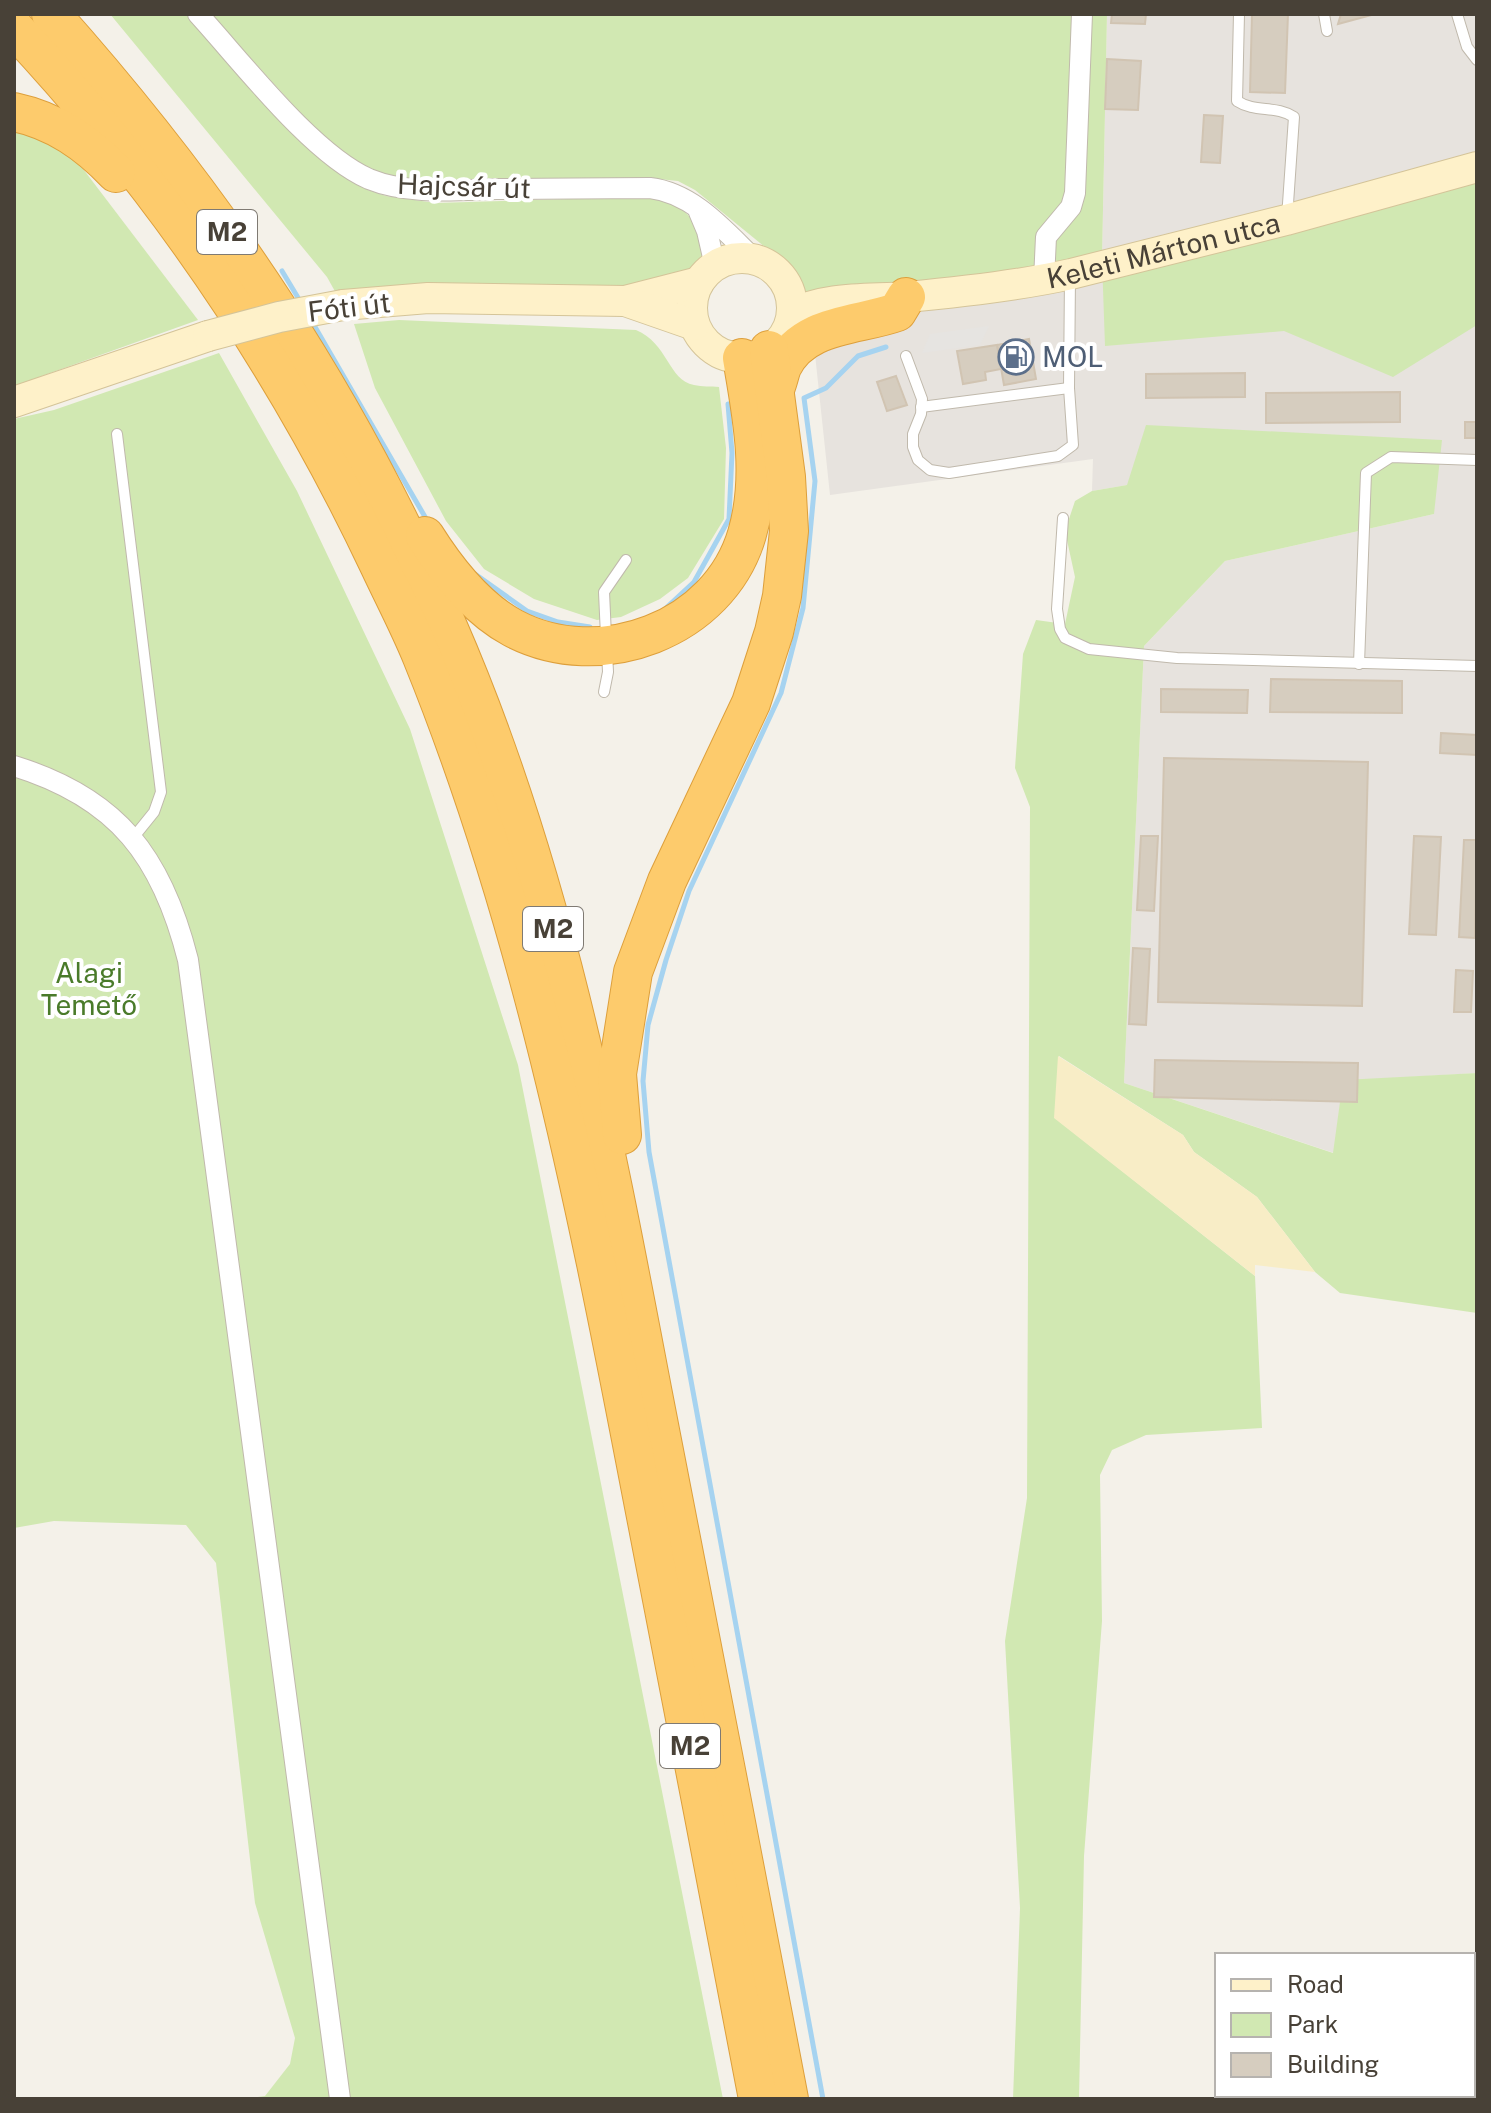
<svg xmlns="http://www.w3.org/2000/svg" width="1491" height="2113" viewBox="0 0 1491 2113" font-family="'Public Sans',sans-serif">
<rect width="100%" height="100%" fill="#f4f1e9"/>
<polygon fill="#e7e3de" points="1107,14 1477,14 1477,1073 1343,1081 1334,1153 1124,1083 1144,646 1225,561 1434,514 1127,485 1092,491 1093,459 830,495 809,298 1102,260"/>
<g fill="#d1e8b2">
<path d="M110,14H188L292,127L355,182L368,190L386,196L436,203L638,197C651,199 666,200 677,206C698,218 708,248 701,270L655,290L337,295L327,277Z"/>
<polygon points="210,14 1107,14 1102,259 1477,183 1477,325 1393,377 1284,331 1105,346 1102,260 809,298 791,293 787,265 695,190 678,181 659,179 434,184 372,174 328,143"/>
<polygon points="14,126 74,157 198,320 14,386"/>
<path d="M399,320L636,330C668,343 668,380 694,385C702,387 711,386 719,387L726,448L724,519L688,578L660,599L621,617L597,620L534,599L484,569L446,521L375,388L354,324Z"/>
<polygon points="219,353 297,491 410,729 518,1065 723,2099 241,2099 265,2096 290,2064 295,2038 255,1903 216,1563 186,1525 54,1521 14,1528 14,419 54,410"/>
<polygon points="1146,425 1442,440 1434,514 1225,561 1144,646 1124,1083 1333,1153 1343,1080 1477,1073 1477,1313 1340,1293 1315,1272 1257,1197 1194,1152 1183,1135 1059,1056 1055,1118 1255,1276 1262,1428 1146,1435 1112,1450 1100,1475 1102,1621 1084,1856 1079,2099 1013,2099 1020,1908 1005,1641 1027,1498 1030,807 1015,768 1023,654 1036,620 1065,624 1075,577 1065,531 1075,501 1092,491 1127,485"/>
</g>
<polygon fill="#f8edc6" points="1058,1056 1183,1135 1194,1152 1257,1197 1315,1272 1255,1265 1255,1276 1054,1118"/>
<polygon fill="#e6e4e1" points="989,326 980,345 922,353 930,334"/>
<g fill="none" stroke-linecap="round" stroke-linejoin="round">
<g stroke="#a6d3f0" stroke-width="5">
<polyline points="282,271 300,301"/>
<polyline points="311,320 428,522"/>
<polyline points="475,574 527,611 558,622 590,627"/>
<polyline points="666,608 694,582 729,519 732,453 728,404 736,404"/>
<polyline points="823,2099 649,1152 643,1081 648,1025 666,960 689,891 781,693 803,608 815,481 804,398 826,388 858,356 886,347"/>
</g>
</g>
<g fill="#d6cdbf" stroke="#d1c4b2" stroke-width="2">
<polygon points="1112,14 1146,14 1145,24 1111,23"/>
<polygon points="1252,14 1288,14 1285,93 1250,92"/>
<polygon points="1341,14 1375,14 1338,24"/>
<polygon points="1107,59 1141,61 1138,110 1105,109"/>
<polygon points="1204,115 1223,116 1220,163 1201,162"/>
<polygon points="1029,339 1036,379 1004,385 997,345"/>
<polygon points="997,345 1001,369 985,372 986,380 963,384 957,351"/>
<polygon points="1245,373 1245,397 1146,398 1146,374"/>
<polygon points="896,376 907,405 887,411 877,382"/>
<polygon points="1400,392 1400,422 1266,423 1266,393"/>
<rect x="1465" y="422" width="12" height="16"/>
<polygon points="1271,679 1402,681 1402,713 1270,712"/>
<polygon points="1161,689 1248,690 1247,713 1161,712"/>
<polygon points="1441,733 1477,735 1477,755 1440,753"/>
<polygon points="1164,758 1368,762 1362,1006 1158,1002"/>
<polygon points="1141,836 1158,836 1154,911 1137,910"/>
<polygon points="1414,836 1441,837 1436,935 1409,934"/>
<polygon points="1464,840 1477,840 1475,938 1459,937"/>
<polygon points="1133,948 1150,949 1146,1025 1129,1024"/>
<polygon points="1456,970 1473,971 1471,1012 1454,1012"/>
<polygon points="1155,1060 1358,1063 1357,1102 1154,1097"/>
</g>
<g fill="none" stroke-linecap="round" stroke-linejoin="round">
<defs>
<g id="lane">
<path d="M1239,14L1237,101C1255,113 1276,105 1294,117L1287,218"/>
<polyline points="1324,14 1327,31"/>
<polyline points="1457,14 1467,47 1477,60"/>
<polyline points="906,356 922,399 921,414 913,434 913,447 918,460 930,470 949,473 1058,456 1073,445 1069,388 1070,276"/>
<polyline points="921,407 1069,388"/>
<polyline points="117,434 161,792 154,812 133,838"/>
<polyline points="1063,518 1057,609 1060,629 1065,638 1089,649 1177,658 1477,666"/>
<polyline points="606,636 604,592 626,560"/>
<polyline points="1359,664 1366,473 1391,457 1477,460"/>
<polyline points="604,692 608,672 607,652"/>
</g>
<g id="street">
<path d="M198,14C241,61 312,154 369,179C408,195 456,190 497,189C548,189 599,188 650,188C693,193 724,230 754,259"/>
<polyline points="699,212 707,231 715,266"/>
<polyline points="1044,280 1046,237 1071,207 1075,193 1082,14"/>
<path d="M14,766C118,798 162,857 188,960L340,2099"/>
</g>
<g id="secondary">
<circle cx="742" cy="308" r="50"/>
<polyline points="625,301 699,282"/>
<polyline points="343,305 428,298 625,301 694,325"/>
<path id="s1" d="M792,314C827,296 869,300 907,297C961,292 1017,286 1071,274L1286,220L1477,167"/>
<polyline points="14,402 208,336"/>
</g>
<g id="highway">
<path d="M51,14C218,201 349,397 448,627C554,870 603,1131 652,1389C698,1626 744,1862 789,2099"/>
<path d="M14,28C163,187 286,368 379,565C393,595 409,625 422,657C528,918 584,1194 637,1470C678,1680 718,1889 758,2099"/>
<path d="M14,112C56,121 87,143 116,173"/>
<path d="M774,391C778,383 779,375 782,367C803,323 858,326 897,312L906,297"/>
<path d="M425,536C447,571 476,608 513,628C600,674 719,630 747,534C764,476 752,416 742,358"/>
<polyline points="622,1135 617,1074 633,972 667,881 751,703 774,632 782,596 789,531 786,477 769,350"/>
</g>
</defs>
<use href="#lane" stroke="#c0b9ac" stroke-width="12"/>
<use href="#street" stroke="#c0b9ac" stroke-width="22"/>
<use href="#secondary" stroke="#d4c499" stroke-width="32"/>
<use href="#highway" stroke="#dd9f3b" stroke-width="40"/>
<use href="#lane" stroke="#fff" stroke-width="10"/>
<use href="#street" stroke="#fff" stroke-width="20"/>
<use href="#secondary" stroke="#fef1c9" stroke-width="30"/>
<use href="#highway" stroke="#fdcb6c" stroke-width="38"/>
<defs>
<polyline id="secondary-bridge" points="208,336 279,317 343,305"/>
</defs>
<use href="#secondary-bridge" stroke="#d4c499" stroke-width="32" stroke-linecap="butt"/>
<use href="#secondary-bridge" stroke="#fef1c9" stroke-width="30"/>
</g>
<defs>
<symbol id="fuel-ring" viewBox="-11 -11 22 22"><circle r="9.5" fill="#fff" stroke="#5c6f8a" stroke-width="1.5"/><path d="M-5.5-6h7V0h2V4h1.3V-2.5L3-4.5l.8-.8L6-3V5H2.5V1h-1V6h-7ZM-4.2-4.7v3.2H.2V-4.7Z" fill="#5c6f8a"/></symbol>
</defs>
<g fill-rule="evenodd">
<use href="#fuel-ring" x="996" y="337" width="40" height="40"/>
</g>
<g text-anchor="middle" stroke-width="8" stroke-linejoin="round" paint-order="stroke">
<g fill="#fff" stroke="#7f7a73" stroke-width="2">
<rect x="197" y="210" width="60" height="44" rx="6"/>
<rect x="523" y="907" width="60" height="44" rx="6"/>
<rect x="660" y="1724" width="60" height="44" rx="6"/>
</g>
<g font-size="26" font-weight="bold" fill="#484137">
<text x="227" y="241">M2</text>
<text x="553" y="938">M2</text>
<text x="690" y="1755">M2</text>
</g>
<g font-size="28" fill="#484137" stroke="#fff">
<text transform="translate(464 186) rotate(2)" y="10">Hajcsár út</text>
<text dy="10" stroke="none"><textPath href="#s1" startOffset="378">Keleti Márton utca</textPath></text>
<text transform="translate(349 307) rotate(-7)" y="10">Fóti út</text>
</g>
<g font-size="28" fill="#4e5e75" stroke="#fff" text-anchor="start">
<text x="1042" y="367">MOL</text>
</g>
<g font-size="28" fill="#4a7b2a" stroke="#fff">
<text x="89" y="983">Alagi<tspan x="89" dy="32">Temető</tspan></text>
</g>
</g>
<rect width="1491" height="2113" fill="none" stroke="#484137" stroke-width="32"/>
<rect x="1215" y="1953" width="260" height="144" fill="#ffffff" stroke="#b6b3af" stroke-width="2"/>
<rect x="1231" y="1979" width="40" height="12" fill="#fef1c9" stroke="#b6b3af" stroke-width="2"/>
<text x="1287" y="1993" font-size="24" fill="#484137">Road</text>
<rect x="1231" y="2013" width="40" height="24" fill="#d1e8b2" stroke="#b6b3af" stroke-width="2"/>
<text x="1287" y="2033" font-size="24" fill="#484137">Park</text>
<rect x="1231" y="2053" width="40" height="24" fill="#d6cdbf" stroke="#b6b3af" stroke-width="2"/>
<text x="1287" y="2073" font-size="24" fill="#484137">Building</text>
</svg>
